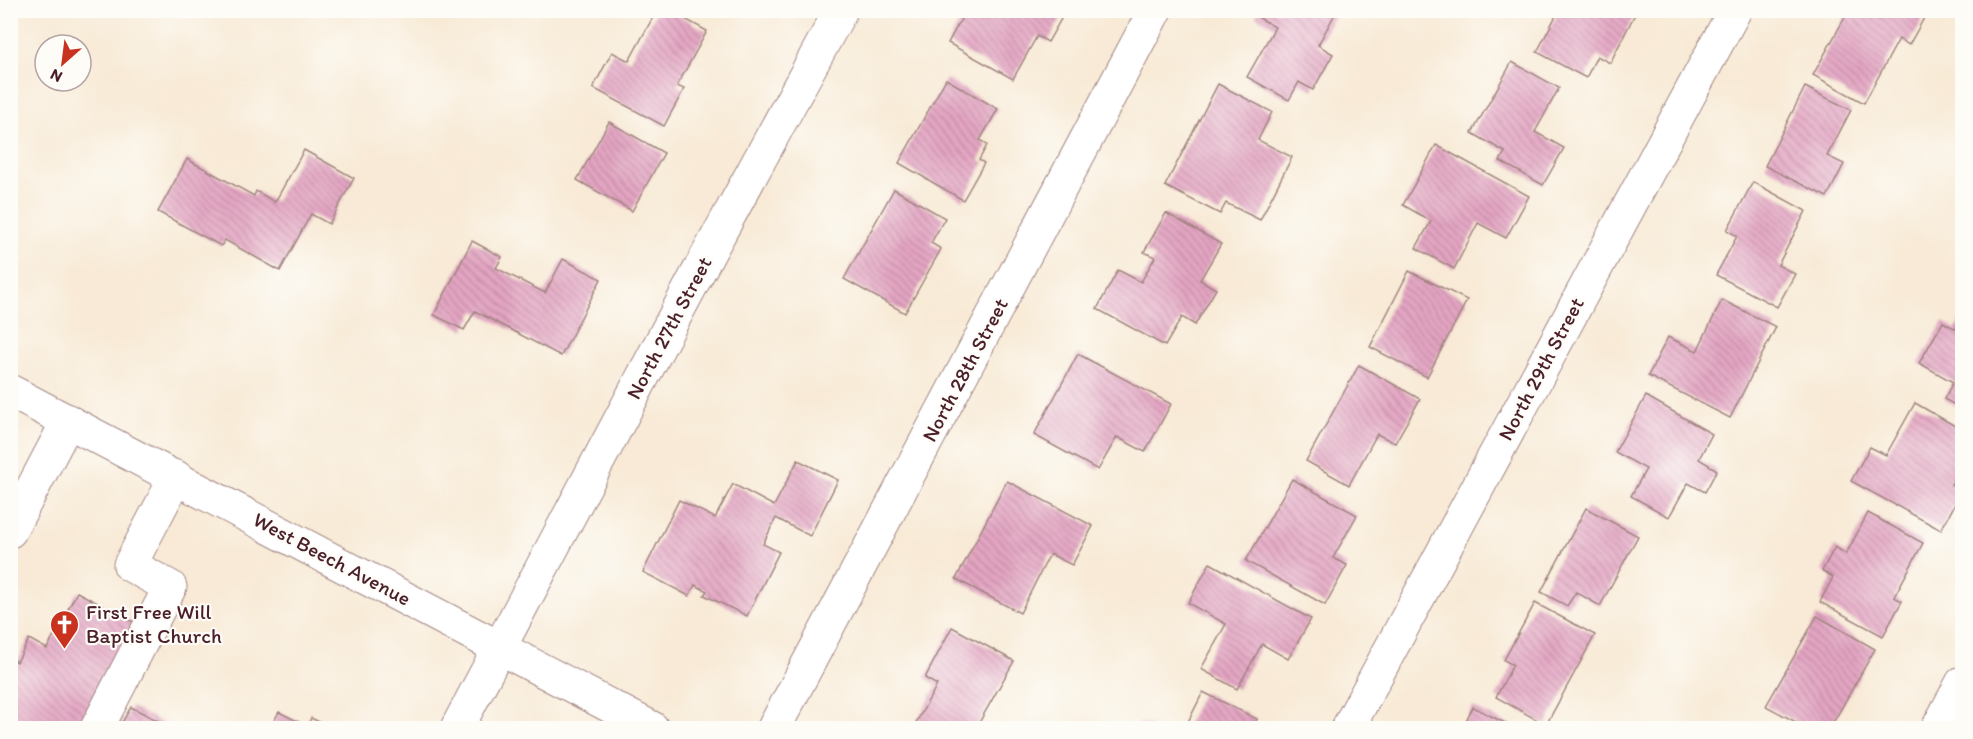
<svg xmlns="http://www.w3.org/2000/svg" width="1973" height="739" viewBox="0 0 1973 739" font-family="Itim,sans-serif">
<defs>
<pattern id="building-back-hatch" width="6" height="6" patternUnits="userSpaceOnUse" patternTransform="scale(1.5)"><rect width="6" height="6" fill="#e4a5c3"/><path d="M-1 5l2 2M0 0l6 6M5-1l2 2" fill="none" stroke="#bb869f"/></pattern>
</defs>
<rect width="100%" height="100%" fill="#fdfcf7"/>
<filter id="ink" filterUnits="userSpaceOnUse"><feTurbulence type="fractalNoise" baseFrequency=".0167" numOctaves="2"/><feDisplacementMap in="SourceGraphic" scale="12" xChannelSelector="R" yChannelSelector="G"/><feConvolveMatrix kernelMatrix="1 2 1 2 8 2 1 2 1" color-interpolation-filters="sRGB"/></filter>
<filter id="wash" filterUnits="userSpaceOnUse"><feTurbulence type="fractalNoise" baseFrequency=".008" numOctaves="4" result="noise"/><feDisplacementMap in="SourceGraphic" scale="24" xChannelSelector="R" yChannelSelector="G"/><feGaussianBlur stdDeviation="1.35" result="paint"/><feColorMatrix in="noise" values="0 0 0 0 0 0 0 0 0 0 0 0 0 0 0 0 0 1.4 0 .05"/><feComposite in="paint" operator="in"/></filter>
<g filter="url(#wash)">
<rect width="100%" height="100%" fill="#f8ead6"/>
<g id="blocks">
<g fill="url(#building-back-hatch)">
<polygon points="657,10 669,10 707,31 677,86 684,89 664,126 593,88 612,52 629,61"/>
<polygon points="966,10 1066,10 1048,42 1037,36 1013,79 948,43"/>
<polygon points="1259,10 1336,12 1318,45 1333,54 1313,90 1299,82 1289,100 1247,77 1275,27 1256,16"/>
<polygon points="1559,10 1637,10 1610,63 1597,56 1586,78 1537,52"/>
<polygon points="1849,10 1911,10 1924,18 1909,45 1899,39 1864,103 1813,75"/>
<polygon points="1512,62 1559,88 1535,132 1564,148 1543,185 1500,161 1505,152 1472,133"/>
<polygon points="946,79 998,109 980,140 987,145 979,160 984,163 963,200 899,163"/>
<polygon points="1218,84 1272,112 1258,140 1292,157 1260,220 1226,203 1220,214 1165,186"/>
<polygon points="1805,87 1851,110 1827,156 1844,164 1827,197 1765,166"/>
<polygon points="609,122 664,153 632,211 577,180"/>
<polygon points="1436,145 1529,196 1506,238 1478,223 1454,269 1416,248 1431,221 1403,205"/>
<polygon points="304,150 354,178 329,224 311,214 280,271 225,240 221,246 158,212 187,159 254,196 256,191 275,202"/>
<polygon points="1753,182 1806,211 1778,265 1795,274 1777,307 1716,275 1737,236 1727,230"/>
<polygon points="894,189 945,218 931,243 941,249 905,313 844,279"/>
<polygon points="1166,213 1221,244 1200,280 1216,289 1195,325 1182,317 1165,346 1097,309 1118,270 1141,282 1155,257 1144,252"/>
<polygon points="472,241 502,257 496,268 545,293 563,259 601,279 561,356 475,311 464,330 434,315"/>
<polygon points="1409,271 1467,300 1427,377 1370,347"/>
<polygon points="1722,300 1776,327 1730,418 1648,376 1668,337 1697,351"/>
<polygon points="1962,317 1962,409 1944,399 1953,382 1919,363 1943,322 1956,329"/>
<polygon points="1078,354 1171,404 1145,452 1117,437 1098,470 1034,435"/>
<polygon points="1359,365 1420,399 1395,443 1377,434 1349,485 1306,461"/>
<polygon points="1646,396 1712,434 1699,459 1717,470 1705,492 1688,483 1669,517 1631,496 1646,469 1615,452"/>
<polygon points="1915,403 1962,430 1962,464 1951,485 1962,491 1941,530 1851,481 1870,447 1886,455"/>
<polygon points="798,460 838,480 810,536 776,518 763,544 779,552 747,616 704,595 707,591 695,585 689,596 643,572 679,500 715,518 733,484 774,506"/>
<polygon points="1292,479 1357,515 1333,558 1347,565 1325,605 1246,561"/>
<polygon points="1007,481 1093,526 1072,565 1050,554 1020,613 956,579"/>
<polygon points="1586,508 1638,536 1600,606 1576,592 1567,606 1541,592"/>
<polygon points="1868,513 1923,543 1894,597 1902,601 1883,636 1820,602 1833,577 1822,571 1835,547 1846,554"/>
<polygon points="1210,563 1311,619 1288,659 1262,644 1237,689 1201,669 1226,624 1188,603"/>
<polygon points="77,592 137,624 81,728 20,728 10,723 10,658 17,662 29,639 47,649"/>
<polygon points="1535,603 1595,635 1546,725 1496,697 1513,665 1504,660"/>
<polygon points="1817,616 1875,649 1830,728 1807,728 1766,706"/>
<polygon points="952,627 1014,661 976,728 913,728 937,685 925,678"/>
<polygon points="1203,692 1257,719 1252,728 1185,728"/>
<polygon points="131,707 172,728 119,728"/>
<polygon points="1473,707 1515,728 1462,728"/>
<polygon points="279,712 307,726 311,718 332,728 270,728"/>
<polygon points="1141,722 1154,728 1138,728"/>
<polygon points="1755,722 1765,728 1751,728"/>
</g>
</g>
</g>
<g filter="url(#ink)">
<use href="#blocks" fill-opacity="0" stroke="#a18480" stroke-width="1.5"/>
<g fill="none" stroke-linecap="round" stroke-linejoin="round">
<defs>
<g id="minor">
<polyline points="10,531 68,421"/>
<polyline points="97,728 170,587 130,565 176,477"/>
<polyline points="457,728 694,280 841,10"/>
<polyline points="774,728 1155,10"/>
<polyline points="1348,728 1735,10"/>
<polyline points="1938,728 1962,683"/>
</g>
<polyline id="major" points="10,391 652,728"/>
</defs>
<use href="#minor" stroke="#a18480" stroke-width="35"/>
<use href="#major" stroke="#a18480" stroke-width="35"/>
<use href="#minor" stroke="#fff" stroke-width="33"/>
<use href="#major" stroke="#fff" stroke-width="33"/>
</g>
</g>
<defs>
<symbol id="church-pin" viewBox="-11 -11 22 30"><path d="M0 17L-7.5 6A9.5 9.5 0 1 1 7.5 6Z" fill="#c8321e" stroke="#fdfcf7"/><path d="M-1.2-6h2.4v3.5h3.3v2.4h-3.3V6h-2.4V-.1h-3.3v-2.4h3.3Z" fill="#fff"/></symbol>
</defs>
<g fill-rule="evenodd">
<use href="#church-pin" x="48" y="608" width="33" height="45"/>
</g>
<g text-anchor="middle" stroke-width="4.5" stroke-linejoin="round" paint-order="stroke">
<g font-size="21" fill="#4a1f2b" stroke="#fdfcf7">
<text transform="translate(669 328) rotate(-62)" y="7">North 27th Street</text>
<text transform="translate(1541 369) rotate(-62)" y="7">North 29th Street</text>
<text transform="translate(965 370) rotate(-62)" y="7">North 28th Street</text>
<text transform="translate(332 559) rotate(28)" y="7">West Beech Avenue</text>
</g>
<g font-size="21" fill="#4a1f2b" stroke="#fdfcf7" text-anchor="start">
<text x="86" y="619">First Free Will<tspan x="86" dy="24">Baptist Church</tspan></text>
</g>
</g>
<rect width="1973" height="739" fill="none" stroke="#fdfcf7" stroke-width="36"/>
<g transform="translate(63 63) rotate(208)"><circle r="28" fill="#fdfcf7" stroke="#b5a4a5" stroke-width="1.5"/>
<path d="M0-4.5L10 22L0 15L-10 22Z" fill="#c8321e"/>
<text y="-9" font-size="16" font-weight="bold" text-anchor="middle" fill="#4a1f2b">N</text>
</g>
</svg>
